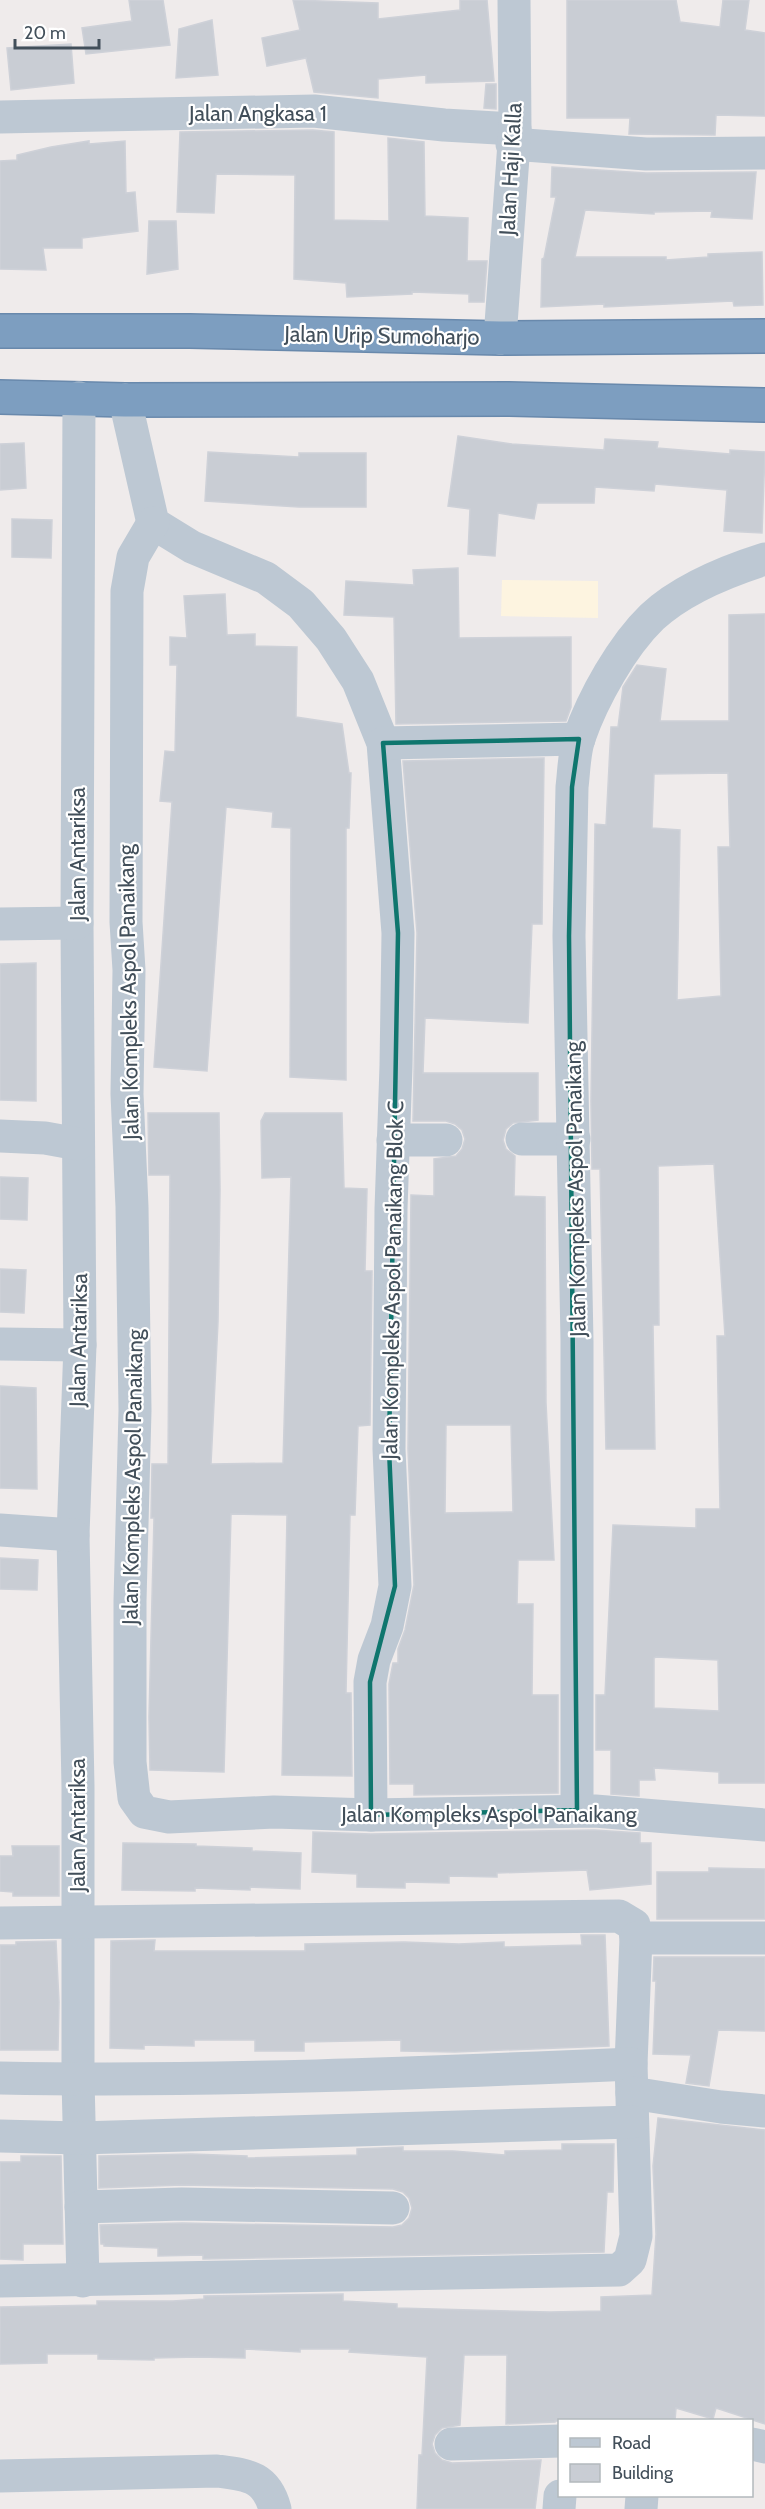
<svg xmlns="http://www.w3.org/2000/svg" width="765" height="2509" viewBox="0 0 765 2509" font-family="Cabin,sans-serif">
<rect width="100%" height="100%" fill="#efebeb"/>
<polygon fill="#fdf4e0" points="502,580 598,581 598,618 501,616"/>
<g fill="#c9cdd4" stroke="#ced1d8" stroke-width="1.5" fill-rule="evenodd">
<polygon points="129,0 163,0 170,45 86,54 82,28 132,21"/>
<polygon points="293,0 378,3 378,19 460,10 460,0 487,0 494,81 426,83 426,75 378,79 378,98 314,92 306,58 267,66 262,38 300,30"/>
<polygon points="567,0 676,0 680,22 720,27 723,0 749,0 745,30 765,33 765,116 716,115 715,135 629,134 630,118 567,118"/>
<polygon points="212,20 218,75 176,78 179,29"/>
<polygon points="71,44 74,83 11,90 7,48"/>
<polygon points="486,84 496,84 496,109 484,108"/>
<polygon points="313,130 334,132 334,220 389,221 388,138 424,142 425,216 468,218 467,261 487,261 484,302 469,302 469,294 412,292 412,294 347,297 346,283 294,279 295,175 216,174 214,213 177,212 180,132"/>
<polygon points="89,141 89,144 125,141 126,193 135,192 138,231 82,238 82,248 43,248 46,270 0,269 0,161 17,160 17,155 51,147"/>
<polygon points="552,167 646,173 756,172 752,219 711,217 712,211 654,212 654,214 585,210 575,257 666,257 666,260 708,257 708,254 762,252 763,305 734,306 733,301 604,307 604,304 541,307 542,259 544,258 556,197 551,197"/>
<polygon points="149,221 176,221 178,269 147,274"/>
<polygon points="458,436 512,444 604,450 605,439 658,442 657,448 730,454 730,450 765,452 762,533 724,531 727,490 655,484 654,491 595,487 594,503 537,503 534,519 498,513 495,556 468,554 470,509 448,506"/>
<polygon points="24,443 26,488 0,490 0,444"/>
<polygon points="208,452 299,457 299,453 366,453 366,507 299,507 205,501"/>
<polygon points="12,519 52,520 51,558 12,557"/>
<polygon points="458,568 459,638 571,637 571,707 566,721 396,724 394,617 344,615 346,581 414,585 413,570"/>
<polygon points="225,594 227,635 255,634 255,646 297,647 296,717 342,724 349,773 351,773 349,828 346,828 346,1080 290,1077 291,828 272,827 273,812 226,807 207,1071 154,1067 172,802 160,801 165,751 175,752 177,665 170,665 170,637 187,638 184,596"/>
<path d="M765,614V1783H719V1772L654,1768L655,1780H639V1796L611,1794V1750H596V1695H605L613,1525L696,1528V1509H720L717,1336H725L714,1164L658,1166L659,1325H653L655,1449H606L600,1169H592L591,1101L595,824L606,825L611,727H618L623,687L637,665L666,669L660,721H729V615ZM728,773L730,847H718L721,996L677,1000L680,830L652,828L654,774ZM656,1657L718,1660L719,1711L654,1708V1658Z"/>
<path d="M544,758L542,924H532L528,1023L425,1018L423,1073H538V1120L513,1123L506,1129L503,1140L506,1149L515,1156L514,1196L545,1197L546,1403L554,1560H518L517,1604H533L532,1695H558V1793L414,1795V1784H390L389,1684L393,1663H398V1649L405,1630L414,1585L408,1449L411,1195L434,1196V1159L456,1156L462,1149L465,1139L462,1130L455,1124L446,1121H413L417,933L403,761ZM446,1425H511L513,1512L445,1513Z"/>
<polygon points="36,963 36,1101 0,1100 0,964"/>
<polygon points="148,1113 219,1113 220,1189 218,1322 211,1464 283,1463 291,1177 262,1178 261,1121 265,1113 342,1113 344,1188 367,1189 365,1271 372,1271 370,1425 358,1426 355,1515 350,1515 346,1693 351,1693 352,1776 282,1775 287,1515 231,1514 224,1772 150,1770 149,1717 154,1518 151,1518 152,1464 168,1464 170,1175 149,1175"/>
<polygon points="0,1177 28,1178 27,1220 0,1219"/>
<polygon points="0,1269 26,1270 24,1313 0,1312"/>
<polygon points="0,1386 36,1388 37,1489 0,1488"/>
<polygon points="0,1558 38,1560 37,1590 0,1589"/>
<polygon points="594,1830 640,1833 640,1843 651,1843 651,1884 590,1890 587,1870 497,1873 497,1877 449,1876 449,1883 405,1882 405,1888 357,1887 357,1874 312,1872 313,1832 371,1834"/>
<polygon points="123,1843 196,1844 196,1846 252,1848 252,1851 301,1853 300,1889 250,1887 250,1890 195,1888 195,1891 122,1890"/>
<polygon points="12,1846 59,1846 59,1896 13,1896 13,1892 0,1891 0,1856 13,1856"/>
<polygon points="709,1868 765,1869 765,1919 657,1919 657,1872 709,1872"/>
<polygon points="581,1935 605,1935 609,2046 455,2052 401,2051 401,2040 304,2042 304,2051 255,2051 255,2040 194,2040 194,2046 144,2045 144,2049 110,2048 111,1941 155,1940 154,1951 305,1951 305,1944 404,1942 459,1944 504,1942 504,1947 582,1945"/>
<polygon points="56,1941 59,2002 58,2050 0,2050 0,1945 16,1945 16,1942"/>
<polygon points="654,1957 765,1957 765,2031 718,2030 709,2086 686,2083 691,2055 653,2054 656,1981 653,1981"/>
<polygon points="658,2118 765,2130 765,2424 716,2408 713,2419 676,2408 675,2421 555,2421 555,2422 506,2424 507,2355 464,2355 460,2425 442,2428 435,2435 432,2444 435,2453 442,2460 452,2463 541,2460 535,2509 417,2509 419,2455 422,2455 427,2357 349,2352 350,2349 300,2349 300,2352 245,2349 245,2358 197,2357 154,2358 154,2360 98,2359 98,2354 47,2354 47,2363 0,2364 0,2307 97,2305 97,2301 173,2301 204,2299 204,2296 343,2294 343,2301 397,2304 397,2308 550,2312 601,2311 601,2297 652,2295 656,2234 653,2166"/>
<polygon points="562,2144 614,2144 613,2192 607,2192 604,2252 203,2259 203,2255 158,2256 158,2248 104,2246 104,2244 101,2244 100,2225 182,2223 393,2227 402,2225 409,2218 412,2208 409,2198 403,2192 393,2189 182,2185 99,2188 99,2156 191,2154 247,2156 247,2158 357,2155 357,2149 403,2147 403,2151 453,2151 505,2155 505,2151 562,2150"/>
<polygon points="21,2156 61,2156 63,2244 23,2244 23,2260 0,2259 0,2162 21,2162"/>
</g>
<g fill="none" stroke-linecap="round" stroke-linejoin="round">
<defs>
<g id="highway">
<polyline points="0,331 190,331 500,338 765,336"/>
<polyline points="0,397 125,400 509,399 765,405"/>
</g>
</defs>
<use href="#highway" stroke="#6989ac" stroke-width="36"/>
<g stroke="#bdc8d3" stroke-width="33">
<polyline points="0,117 314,111 444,125 515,129"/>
<polyline points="512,144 646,154 765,153"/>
<polyline points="500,338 515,129 514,0"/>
<polyline points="79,398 77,923 80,1345 73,1535 78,1787 78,2080 83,2281"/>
<polyline points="125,400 153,523 192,547 266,578 301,604 331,639 358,681 383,743 398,933 396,1066 391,1209 389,1449 395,1586 387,1626 374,1660 370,1682 371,1815"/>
<polyline points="153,523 133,557 127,591 126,922 129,970 127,1094 132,1207 135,1410 130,1601 130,1762 134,1798 144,1812 169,1817 274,1812 371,1815 595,1811 765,1825"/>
<polyline points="383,743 579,739"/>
<polyline points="0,924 77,923"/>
<polyline points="0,1136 45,1138 78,1144"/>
<polyline points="522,1139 574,1139"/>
<polyline points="393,1140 446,1140"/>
<polyline points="0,1344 80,1345"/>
<polyline points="0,1530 73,1535"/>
<path d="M577,1810V1341L569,936L572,787C574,771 574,753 579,738C593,698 622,646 652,617C681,590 727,571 765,559"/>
<polyline points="0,1923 619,1916 634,1925 636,1938 631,2064 636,2236 630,2260 619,2270 0,2281"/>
<polyline points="636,1938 765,1938"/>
<path d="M0,2078C211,2082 421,2073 631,2064"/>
<polyline points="632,2093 721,2107 765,2111"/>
<polyline points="0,2136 79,2138 632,2122"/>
<polyline points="81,2207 182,2204 393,2208"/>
<polyline points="451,2444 560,2441"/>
<polyline points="752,2444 765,2447"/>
<path d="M0,2476L217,2471C248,2475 266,2476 275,2509"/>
<polyline points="559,2509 560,2496"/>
<polyline points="641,2509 642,2496"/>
</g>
<use href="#highway" stroke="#7d9ec0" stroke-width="33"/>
</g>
<path fill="none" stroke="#0f766e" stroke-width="4.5" stroke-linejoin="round" d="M579,739L572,787L569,936L577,1810L371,1815L370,1682L395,1586L389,1449L398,933L383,743Z"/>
<g text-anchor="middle" stroke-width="4.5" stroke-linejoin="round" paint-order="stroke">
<g font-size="22" fill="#424f5a" stroke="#fff">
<text x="258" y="121">Jalan Angkasa 1</text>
<text transform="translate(510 169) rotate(-87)" y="8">Jalan Haji Kalla</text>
<text transform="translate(382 335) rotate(1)" y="8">Jalan Urip Sumoharjo</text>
<text transform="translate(77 854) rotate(-90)" y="8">Jalan Antariksa</text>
<text transform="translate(128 992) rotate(-91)" y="8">Jalan Kompleks Aspol Panaikang</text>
<text transform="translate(575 1189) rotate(-91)" y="8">Jalan Kompleks Aspol Panaikang</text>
<text transform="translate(392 1280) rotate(-89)" y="8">Jalan Kompleks Aspol Panaikang Blok C</text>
<text transform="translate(78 1340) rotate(-89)" y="8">Jalan Antariksa</text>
<text transform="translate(132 1477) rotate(-89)" y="8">Jalan Kompleks Aspol Panaikang</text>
<text x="489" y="1822">Jalan Kompleks Aspol Panaikang</text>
<text transform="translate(77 1825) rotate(-90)" y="8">Jalan Antariksa</text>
</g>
</g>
<rect x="558" y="2419" width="195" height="78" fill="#ffffff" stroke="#b3b9bd" stroke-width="1.5"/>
<rect x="570" y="2438" width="30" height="9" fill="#bdc8d3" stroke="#b3b9bd" stroke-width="1.5"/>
<text x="612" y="2449" font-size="18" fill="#424f5a">Road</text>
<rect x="570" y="2464" width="30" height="18" fill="#c9cdd4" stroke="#b3b9bd" stroke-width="1.5"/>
<text x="612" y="2479" font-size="18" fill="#424f5a">Building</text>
<path d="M15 39v9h84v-9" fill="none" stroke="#424f5a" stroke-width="3"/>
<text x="24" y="39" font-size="18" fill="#424f5a" stroke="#ffffff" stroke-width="4.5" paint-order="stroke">20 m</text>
</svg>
